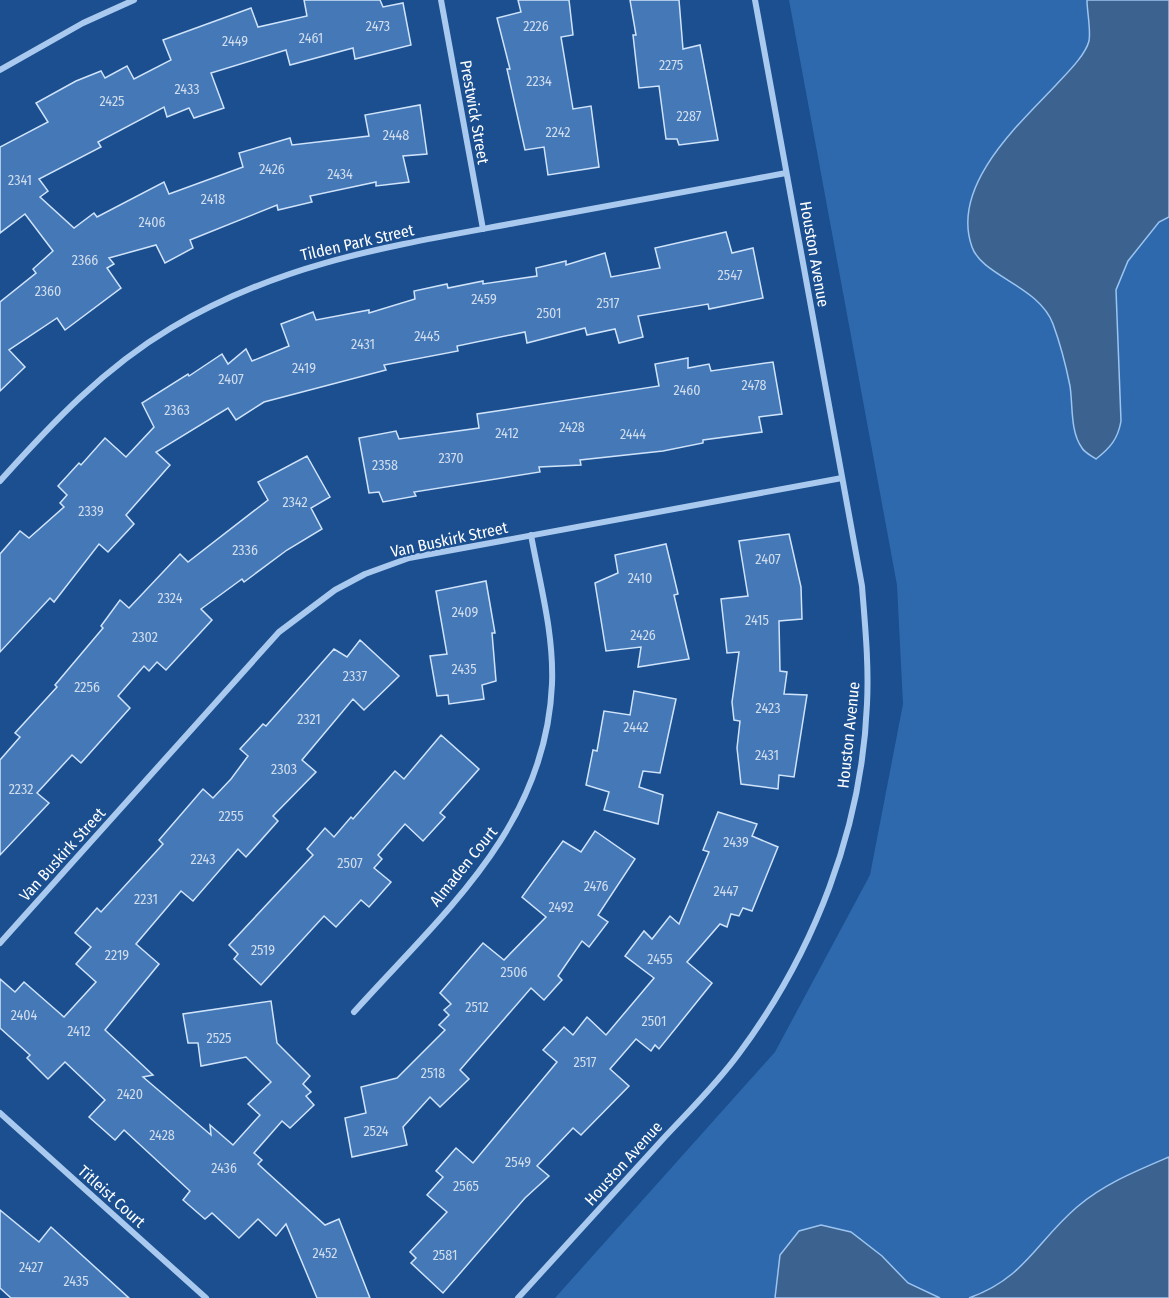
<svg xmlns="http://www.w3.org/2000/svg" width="1169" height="1298" viewBox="0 0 1169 1298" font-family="'Fira Sans Condensed',sans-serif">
<rect width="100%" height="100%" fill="#1b4f8f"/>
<polygon fill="#2e69ad" points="789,0 1169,0 1169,1298 555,1298 775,1052 870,875 903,704 897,585"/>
<g fill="#3c6290" stroke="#9cc4f0" stroke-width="1.5">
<path d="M1087,0H1169V217L1159,222L1128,261L1116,290L1121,421C1118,439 1110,448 1096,459C1092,456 1085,453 1082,448C1070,432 1073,405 1070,386C1066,366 1060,343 1053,324C1039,286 982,276 972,247C950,186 1019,124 1056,85C1066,74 1085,56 1089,41C1091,29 1087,12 1087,0Z"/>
<path d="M1169,1157V1298H969C1025,1278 1036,1242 1077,1207C1104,1184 1136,1171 1169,1157Z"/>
<polygon points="821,1225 851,1232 882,1256 908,1283 940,1298 775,1298 780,1255 799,1231"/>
</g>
<g fill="#4478b7" stroke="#cfe3fa" stroke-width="1.5">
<polygon points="304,0 380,0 383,7 403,3 411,45 355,59 353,48 290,65 286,50 211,73 224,108 194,118 189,108 167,117 164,107 98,142 101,147 39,179 48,191 40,197 74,228 94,213 97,217 164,182 169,194 243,167 239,153 290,138 292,145 369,136 365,115 420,105 427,154 403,156 409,182 376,186 376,182 310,196 312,202 278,210 277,205 190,240 193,248 165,263 156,245 109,258 114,264 107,268 121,288 65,330 57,318 9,350 25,367 0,391 0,302 36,273 33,269 53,251 25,214 0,233 0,147 48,122 36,103 76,81 101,71 105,78 127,66 134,79 171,60 163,40 251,8 258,27 307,16"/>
<polygon points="518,0 569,0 573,35 561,37 573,109 591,106 599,167 548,175 544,147 525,150 507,69 510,69 497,18 521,12"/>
<polygon points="630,0 679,0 683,49 700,45 718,140 679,145 677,139 666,139 659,86 639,88 633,35 636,35"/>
<polygon points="726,232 732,253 753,248 763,298 709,309 708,304 638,316 643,337 619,343 615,329 587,335 585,328 527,343 525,332 457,346 458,351 384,365 386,370 264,402 236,420 228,408 156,452 170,465 126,515 134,524 108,552 99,544 54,602 50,598 0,652 0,554 20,531 29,538 64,507 60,503 67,495 58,486 79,463 81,465 105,438 126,457 154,427 142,403 188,374 189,376 222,354 228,364 246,349 252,361 289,346 281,324 313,312 316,320 369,310 369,313 415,299 414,291 447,284 448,288 483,281 483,284 537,276 536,268 566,261 566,265 605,253 611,277 660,268 655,248"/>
<polygon points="688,358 688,368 709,364 711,371 773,362 782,414 759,417 762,432 703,440 703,443 663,451 580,460 581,465 539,467 540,472 414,492 416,496 383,502 379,492 369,493 359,438 396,431 399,439 479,428 477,414 659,386 655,364"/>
<polygon points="307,456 330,497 311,508 322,529 287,550 244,582 242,579 201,609 212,620 166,670 157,662 149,671 144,666 118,696 130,708 81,763 72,755 37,793 49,803 0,855 0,760 20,737 15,733 57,687 55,685 103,628 101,626 120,600 129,608 180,554 188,562 268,500 258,482"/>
<polygon points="789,534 801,587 802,619 779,621 780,671 787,672 784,694 807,695 794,777 779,775 778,789 741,784 737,748 740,721 734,720 732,702 739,652 727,653 721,599 748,596 739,541"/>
<polygon points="666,544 678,594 674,595 689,659 638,667 641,647 606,651 595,583 618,573 615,555"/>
<polygon points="486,581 495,633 492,633 496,681 482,685 484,699 449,704 448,695 437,696 430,656 447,654 436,591"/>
<polygon points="360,640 399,676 364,710 353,699 302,760 316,772 273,816 278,821 246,857 238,849 193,901 181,891 136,944 159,964 105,1030 153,1075 143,1077 211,1135 210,1125 233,1145 260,1115 248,1104 271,1082 246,1057 201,1066 198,1043 188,1043 183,1014 271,1001 277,1043 310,1076 303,1084 311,1092 306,1096 314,1105 290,1128 282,1121 254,1153 262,1160 258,1164 325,1225 339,1219 370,1298 317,1298 286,1224 276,1236 258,1219 239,1238 212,1213 205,1219 183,1200 190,1191 124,1130 115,1140 89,1117 105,1100 65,1062 48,1079 27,1058 30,1055 0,1028 0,979 15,992 24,982 64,1017 96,982 76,964 91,947 75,933 97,908 101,912 163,844 159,840 203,789 213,798 231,779 248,756 240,749 263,724 266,726 334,649 347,657"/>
<polygon points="634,691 676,699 660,773 643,771 639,787 663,795 658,824 604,810 609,792 586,785 593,750 597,751 604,711 630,715"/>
<polygon points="441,735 479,769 440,813 445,817 423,841 405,824 378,855 382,859 374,868 391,882 369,907 361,900 336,927 324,916 261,985 234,959 238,954 229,945 313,855 307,849 325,828 334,837 351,817 353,819 395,771 404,779"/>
<polygon points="718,812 757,824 752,836 778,847 752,911 743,908 739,916 731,914 727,927 720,924 687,962 712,983 659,1049 655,1045 651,1051 636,1039 610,1069 629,1086 581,1135 573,1128 537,1166 549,1176 525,1198 443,1293 411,1263 416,1258 410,1252 447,1212 427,1195 443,1177 436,1171 456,1148 473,1163 557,1062 543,1050 564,1027 573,1035 587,1017 606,1035 654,978 625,956 644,931 652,939 670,916 679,924 709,852 703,850"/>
<polygon points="595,831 635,859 598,915 608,922 589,947 582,941 558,976 562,980 544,1000 531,988 460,1070 469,1079 440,1107 430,1097 403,1127 407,1145 352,1157 345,1118 366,1113 361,1087 397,1078 445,1030 439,1025 449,1015 444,1010 451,1004 440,993 483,943 504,960 546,917 522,897 563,841 581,852"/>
<polygon points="0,1210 39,1242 51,1227 129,1298 11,1298 0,1288"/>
</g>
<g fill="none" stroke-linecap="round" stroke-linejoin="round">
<g stroke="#a9c9ee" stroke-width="6">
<polyline points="441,0 483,229"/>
<polyline points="0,70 83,23 134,0"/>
<path d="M0,481C52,423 104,368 171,328C282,262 391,246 515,223C606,206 696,190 786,173"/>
<polyline points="0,943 279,632 335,590 365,574 409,558 842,478"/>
<path d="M354,1012C443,913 546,827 552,684C554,634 540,584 531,535"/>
<polyline points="0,1113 206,1298"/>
<path d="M518,1298C566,1245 614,1193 662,1140C688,1112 717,1084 740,1052C814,952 862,829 867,704C869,664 865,625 862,586L755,0"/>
</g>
</g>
<g text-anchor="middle" stroke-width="4.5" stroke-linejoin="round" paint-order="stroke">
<g font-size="14" fill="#d0dded">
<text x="378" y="31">2473</text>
<text x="536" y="31">2226</text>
<text x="311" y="43">2461</text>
<text x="235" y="46">2449</text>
<text x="671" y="70">2275</text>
<text x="539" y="86">2234</text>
<text x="187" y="94">2433</text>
<text x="112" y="106">2425</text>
<text x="689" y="121">2287</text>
<text x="558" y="137">2242</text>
<text x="396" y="140">2448</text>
<text x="272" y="174">2426</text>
<text x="340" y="179">2434</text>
<text x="20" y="185">2341</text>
<text x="213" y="204">2418</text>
<text x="152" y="227">2406</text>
<text x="85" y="265">2366</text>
<text x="730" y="280">2547</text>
<text x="48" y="296">2360</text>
<text x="484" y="304">2459</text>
<text x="608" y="308">2517</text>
<text x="549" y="318">2501</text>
<text x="427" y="341">2445</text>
<text x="363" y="349">2431</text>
<text x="304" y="373">2419</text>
<text x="231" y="384">2407</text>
<text x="754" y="390">2478</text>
<text x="687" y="395">2460</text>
<text x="177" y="415">2363</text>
<text x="572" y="432">2428</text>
<text x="507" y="438">2412</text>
<text x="633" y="439">2444</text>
<text x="451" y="463">2370</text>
<text x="385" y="470">2358</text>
<text x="295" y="507">2342</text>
<text x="91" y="516">2339</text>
<text x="245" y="555">2336</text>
<text x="768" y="564">2407</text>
<text x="640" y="583">2410</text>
<text x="170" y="603">2324</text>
<text x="465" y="617">2409</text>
<text x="757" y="625">2415</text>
<text x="643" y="640">2426</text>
<text x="145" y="642">2302</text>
<text x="464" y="674">2435</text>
<text x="355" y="681">2337</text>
<text x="87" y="692">2256</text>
<text x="768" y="713">2423</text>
<text x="309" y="724">2321</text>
<text x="636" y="732">2442</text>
<text x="767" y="760">2431</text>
<text x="284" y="774">2303</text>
<text x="21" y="794">2232</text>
<text x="231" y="821">2255</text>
<text x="736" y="847">2439</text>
<text x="203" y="864">2243</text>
<text x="350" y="868">2507</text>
<text x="596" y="891">2476</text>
<text x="726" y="896">2447</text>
<text x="146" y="904">2231</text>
<text x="561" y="912">2492</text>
<text x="263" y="955">2519</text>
<text x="117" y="960">2219</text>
<text x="660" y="964">2455</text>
<text x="514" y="977">2506</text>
<text x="477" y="1012">2512</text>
<text x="24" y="1020">2404</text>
<text x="654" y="1026">2501</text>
<text x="79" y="1036">2412</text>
<text x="219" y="1043">2525</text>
<text x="585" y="1067">2517</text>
<text x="433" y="1078">2518</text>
<text x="130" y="1099">2420</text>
<text x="376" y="1136">2524</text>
<text x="162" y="1140">2428</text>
<text x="518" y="1167">2549</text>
<text x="224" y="1173">2436</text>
<text x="466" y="1191">2565</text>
<text x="325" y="1258">2452</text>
<text x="445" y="1260">2581</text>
<text x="31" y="1272">2427</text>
<text x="76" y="1286">2435</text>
</g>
<g font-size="16" fill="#fff" stroke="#1b4f8f">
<text transform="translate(475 112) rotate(80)" y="6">Prestwick Street</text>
<text transform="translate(357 242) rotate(-13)" y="6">Tilden Park Street</text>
<text transform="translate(815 254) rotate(80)" y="6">Houston Avenue</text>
<text transform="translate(449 539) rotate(-12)" y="6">Van Buskirk Street</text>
<text transform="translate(848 735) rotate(-84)" y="6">Houston Avenue</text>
<text transform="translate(62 854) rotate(-48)" y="6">Van Buskirk Street</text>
<text transform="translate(463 866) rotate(-51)" y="6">Almaden Court</text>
<text transform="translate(623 1163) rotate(-48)" y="6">Houston Avenue</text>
<text transform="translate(112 1196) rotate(42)" y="6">Titleist Court</text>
</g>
</g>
</svg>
